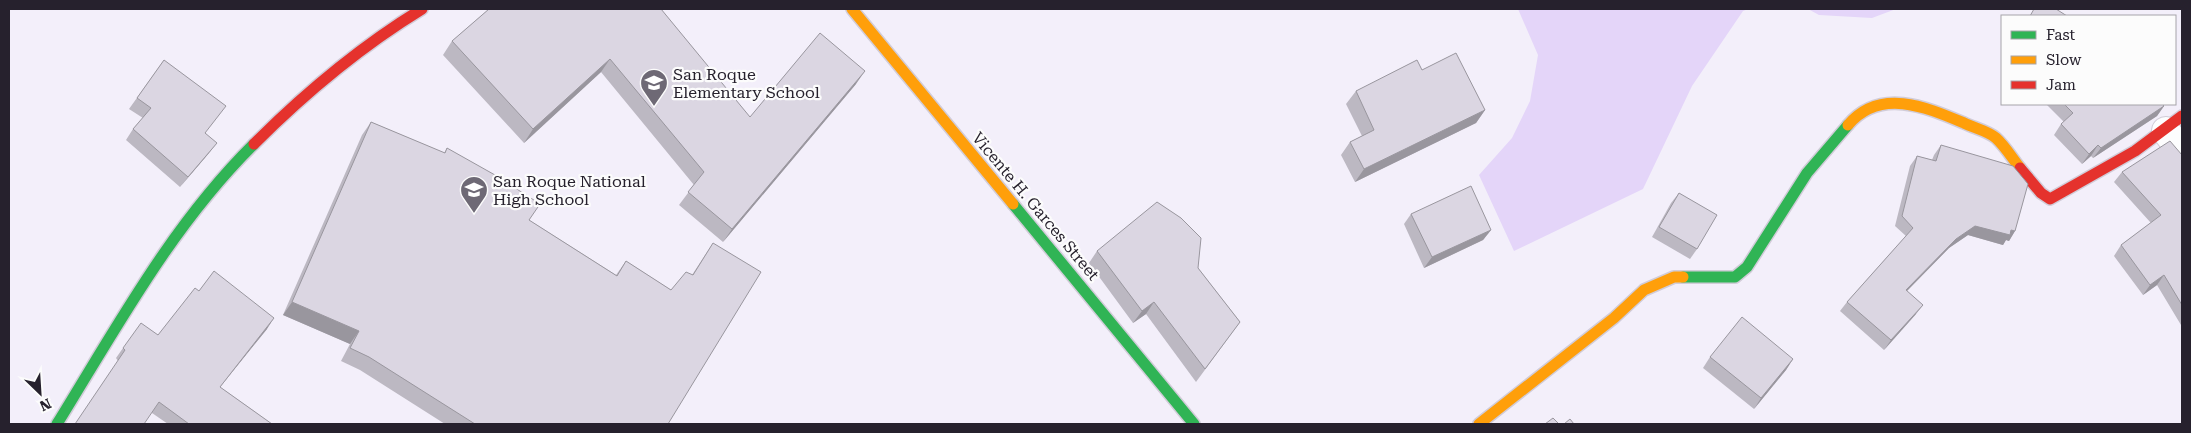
<svg xmlns="http://www.w3.org/2000/svg" width="2191" height="433" viewBox="0 0 2191 433" font-family="'Roboto Serif',serif">
<rect width="100%" height="100%" fill="#f3effa"/>
<g fill="#e4d5f9">
<polygon points="1518,9 1748,9 1743,11 1692,86 1643,189 1514,251 1479,175 1512,138 1530,101 1538,55"/>
<polygon points="1808,9 1896,9 1872,18 1819,15"/>
</g>
<g fill="none" stroke-linecap="round" stroke-linejoin="round">
<defs>
<polyline id="street" points="2166,131 2182,152"/>
<g id="fast">
<polyline points="1013,204 1194,424"/>
<polyline points="1683,277 1735,277 1747,267 1807,173 1848,125"/>
<path d="M57,424C117,327 172,225 254,144"/>
</g>
<g id="slow">
<polyline points="852,9 1013,204"/>
<path d="M1848,125C1880,87 1926,107 1964,123C1974,128 1988,131 1996,138C2005,146 2012,158 2020,168"/>
<polyline points="1479,424 1614,318 1644,290 1674,277 1683,277"/>
</g>
<g id="jam">
<path d="M254,144C305,93 360,47 422,9"/>
<polyline points="2020,168 2041,193 2050,199 2135,151 2182,116"/>
</g>
</defs>
<use href="#street" stroke="#d1ccd8" stroke-width="30"/>
<use href="#fast" stroke="#d1ccd8" stroke-width="14"/>
<use href="#slow" stroke="#d1ccd8" stroke-width="14"/>
<use href="#jam" stroke="#d1ccd8" stroke-width="14"/>
<use href="#street" stroke="#fdfdfe" stroke-width="28"/>
<use href="#fast" stroke="#30b455" stroke-width="11"/>
<use href="#slow" stroke="#ff9f0a" stroke-width="11"/>
<use href="#jam" stroke="#e5322d" stroke-width="11"/>
</g>
<g fill="#bcb8c2">
<polygon points="489,9 750,117 856,84 723,242 679,205 694,185 601,72 524,143 443,55 452,41"/>
<polygon points="164,60 206,133 209,153 180,187 126,140 133,129 143,118 129,109"/>
<polygon points="1422,70 1485,110 1476,123 1355,182 1341,155 1350,142 1362,136 1346,104 1356,91"/>
<polygon points="2046,104 2162,104 2164,106 2157,116 2093,158 2091,156 2082,164 2054,135 2061,124 2064,122"/>
<polygon points="371,122 444,153 447,148 529,220 616,275 626,261 671,290 692,275 713,243 668,424 445,424 360,370 341,361 350,344 283,315 362,135"/>
<polygon points="1941,145 2015,231 2009,241 2006,240 2003,245 1968,235 1949,248 1907,291 1916,314 1884,350 1840,311 1847,302 1906,236 1895,226 1910,166 1917,156 1932,160 1934,155"/>
<polygon points="2182,155 2182,324 2181,325 2157,285 2143,295 2114,256 2121,245 2151,223 2114,182 2122,172"/>
<polygon points="1679,193 1697,249 1690,259 1652,237 1671,203"/>
<polygon points="1411,214 1491,230 1483,240 1424,268 1404,224"/>
<polygon points="1097,251 1198,268 1240,322 1196,382 1146,314 1133,323 1089,263"/>
<polygon points="199,291 267,329 220,387 272,424 168,424 152,413 116,358 123,348 158,335"/>
<polygon points="1710,357 1793,359 1786,370 1754,409 1703,368"/>
</g>
<g fill="#99969e">
<polygon points="610,59 601,72 524,143 533,129"/>
<polygon points="865,71 856,84 723,242 732,229"/>
<polygon points="2164,106 2157,116 2093,158 2101,148"/>
<polygon points="1485,110 1476,123 1355,182 1364,169"/>
<polygon points="217,143 209,153 180,187 188,177"/>
<polygon points="2098,145 2091,156 2082,164 2089,154"/>
<polygon points="1975,226 2015,231 2009,241 2006,240 2003,245 1968,235 1949,248 1899,299 1906,290 1956,239"/>
<polygon points="1491,230 1483,240 1424,268 1432,257"/>
<polygon points="2164,275 2157,285 2143,295 2150,285"/>
<polygon points="292,302 359,331 350,344 283,315"/>
<polygon points="1154,302 1146,314 1133,323 1142,311"/>
<polygon points="1923,305 1916,314 1884,350 1891,340"/>
<polygon points="274,318 267,329 212,397 220,387"/>
<polygon points="1793,359 1786,370 1754,409 1761,398"/>
</g>
<g fill="#dbd6e2" stroke="#99969e">
<polygon points="489,9 661,9 750,117 820,33 865,71 732,229 688,192 704,172 610,59 533,129 452,41"/>
<polygon points="2034,9 2056,9 2067,16 2030,16"/>
<polygon points="1456,53 1485,110 1364,169 1350,142 1374,130 1356,91 1417,60 1422,70"/>
<polygon points="164,60 226,106 205,133 217,143 188,177 133,129 151,108 137,98"/>
<polygon points="2064,104 2162,104 2164,106 2101,148 2098,145 2089,154 2061,124 2073,113"/>
<polygon points="371,122 445,153 447,148 495,175 540,204 529,220 617,276 626,261 671,290 686,272 693,275 713,243 761,272 668,424 475,424 369,357 350,348 359,331 292,302"/>
<polygon points="2170,141 2182,155 2182,305 2164,275 2150,285 2121,245 2161,215 2122,172"/>
<polygon points="1941,145 2013,166 2028,184 2015,231 2011,230 2010,235 1975,226 1956,239 1906,290 1923,305 1891,340 1847,302 1913,228 1902,216 1917,156 1936,161"/>
<polygon points="1471,186 1491,230 1432,257 1411,214"/>
<polygon points="1679,193 1717,215 1697,249 1659,227"/>
<polygon points="1157,202 1181,218 1201,238 1198,268 1240,322 1205,369 1154,302 1142,311 1097,251"/>
<polygon points="214,271 274,318 220,387 272,424 189,424 159,402 144,424 75,424 125,350 123,348 141,323 158,335 195,288 199,291"/>
<polygon points="1742,317 1793,359 1761,398 1710,357"/>
<polygon points="1553,418 1559,424 1545,424"/>
<polygon points="1570,419 1574,424 1564,424"/>
</g>
<defs>
<symbol id="school-pin" viewBox="-11 -11 22 30"><path d="M0 17L-7.5 6A9.5 9.5 0 1 1 7.5 6Z" fill="#6e6975" stroke="#fcfcfc"/><path d="M0-5L7-2L0 1L-7-2ZM-4 1L0 2.5L4 1V4Q0 6-4 4Z" fill="#fff"/></symbol>
</defs>
<g fill-rule="evenodd">
<use href="#school-pin" x="638" y="67" width="32" height="43"/>
<use href="#school-pin" x="458" y="174" width="32" height="43"/>
</g>
<g text-anchor="middle" stroke-width="4.5" stroke-linejoin="round" paint-order="stroke">
<g font-size="16" fill="#26212d" stroke="#fcfcfc" text-anchor="start">
<text x="673" y="80">San Roque<tspan x="673" dy="18">Elementary School</tspan></text>
<text x="493" y="187">San Roque National<tspan x="493" dy="18">High School</tspan></text>
</g>
<g font-size="16" fill="#26212d" stroke="#fcfcfc">
<text transform="translate(1036 206) rotate(50)" y="6">Vicente H. Garces Street</text>
</g>
</g>
<rect width="2191" height="433" fill="none" stroke="#26212d" stroke-width="20"/>
<rect x="2001" y="15" width="175" height="90" fill="#fcfcfc" stroke="#a6a4a9"/>
<rect x="2011" y="31" width="25" height="8" fill="#30b455" stroke="#a6a4a9"/>
<text x="2046" y="40" font-size="15" fill="#26212d">Fast</text>
<rect x="2011" y="56" width="25" height="8" fill="#ff9f0a" stroke="#a6a4a9"/>
<text x="2046" y="65" font-size="15" fill="#26212d">Slow</text>
<rect x="2011" y="81" width="25" height="8" fill="#e5322d" stroke="#a6a4a9"/>
<text x="2046" y="90" font-size="15" fill="#26212d">Jam</text>
<g transform="translate(40 393) rotate(155)" stroke="#fcfcfc" stroke-width="4" paint-order="stroke">
<path d="M0-4L9 19L0 12L-9 19Z" fill="#26212d"/>
<text y="-8" font-size="14" font-weight="bold" text-anchor="middle" fill="#26212d">N</text>
</g>
</svg>
